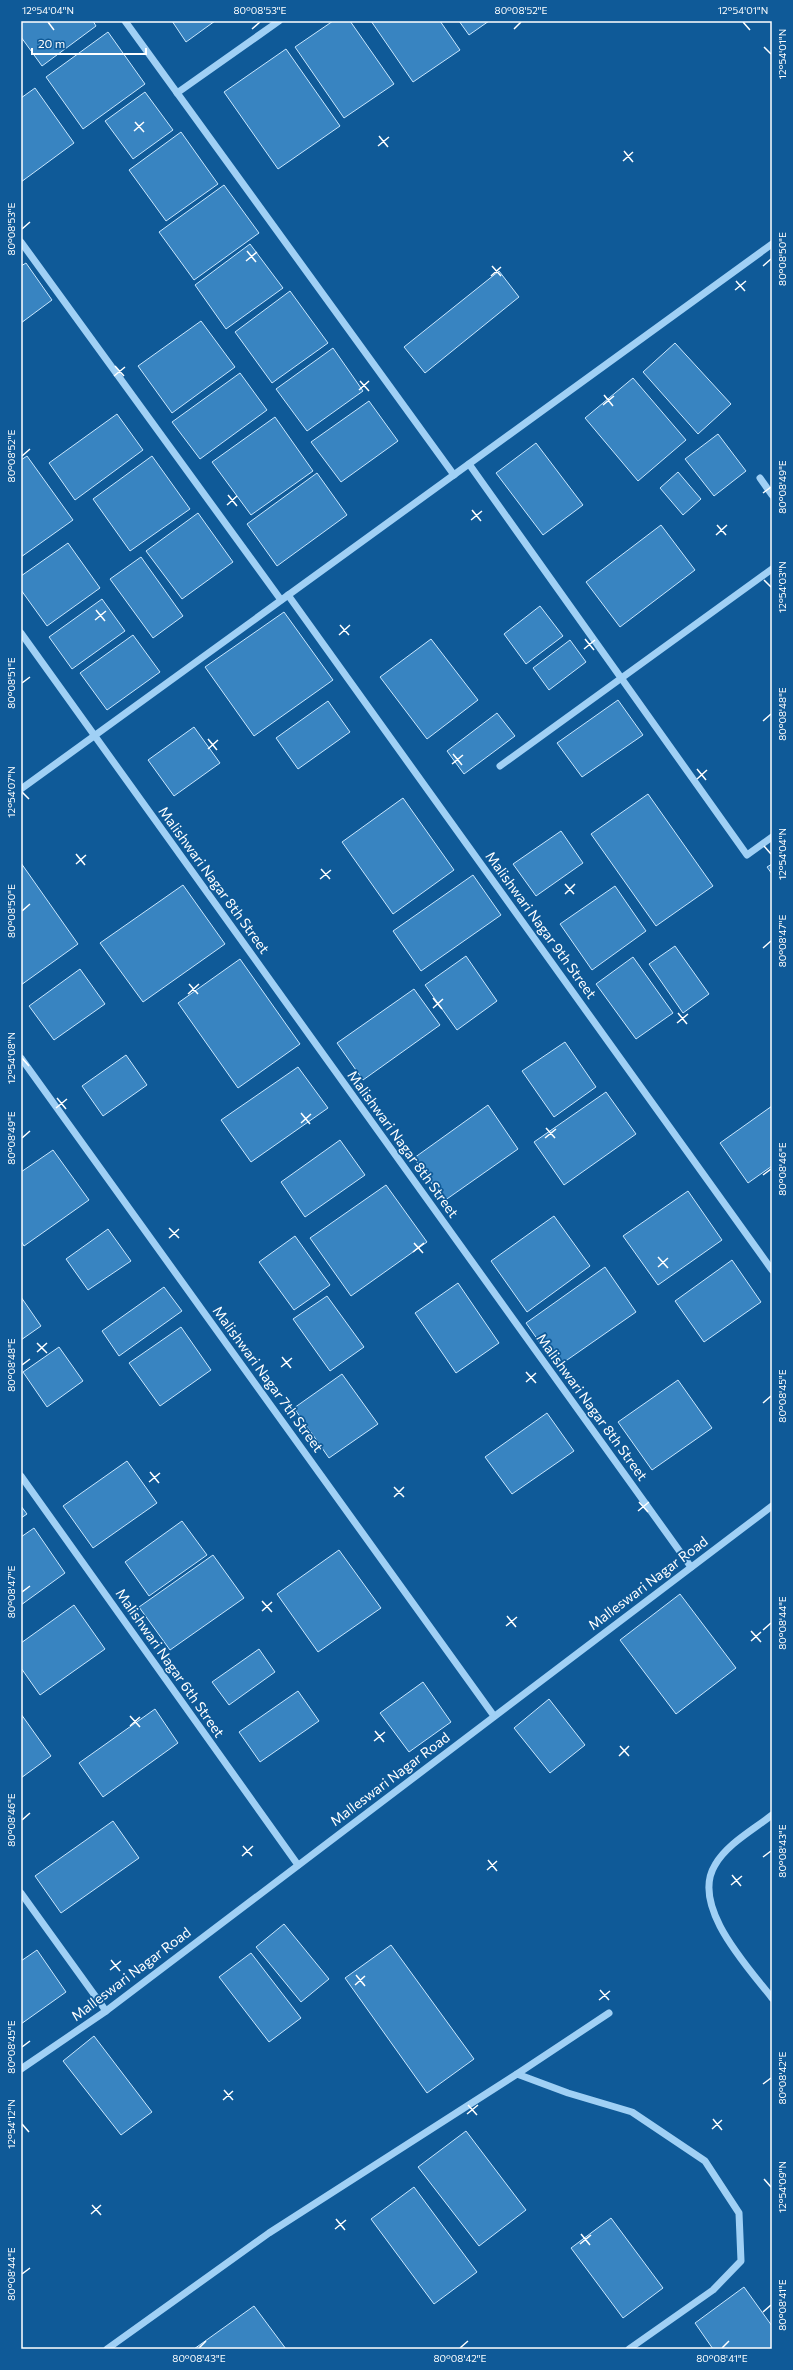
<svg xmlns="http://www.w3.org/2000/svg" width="793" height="2370" viewBox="0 0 793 2370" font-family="Commissioner,sans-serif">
<rect width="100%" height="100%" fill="#0f5a98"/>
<g fill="#3884c1" stroke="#c9e7fe">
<polygon points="21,21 93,21 96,26 42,66 21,37"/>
<polygon points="172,21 215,21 186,42"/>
<polygon points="333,21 350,21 394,84 344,118 295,47"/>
<polygon points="371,21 440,21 460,50 413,82"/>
<polygon points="459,21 489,21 469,35"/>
<polygon points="108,32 145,84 83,129 46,77"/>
<polygon points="286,49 340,126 278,169 224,92"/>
<polygon points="35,88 74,143 21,182 21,98"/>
<polygon points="145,92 173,130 133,159 105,121"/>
<polygon points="181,132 218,184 166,221 129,170"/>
<polygon points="224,185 259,233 194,280 159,232"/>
<polygon points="250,244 283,288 226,329 195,285"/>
<polygon points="26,263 52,300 21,323 21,266"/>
<polygon points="499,271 519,297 425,373 404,347"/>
<polygon points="290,291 328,343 272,383 235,332"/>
<polygon points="201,321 235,367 172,413 138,366"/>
<polygon points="675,343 731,404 698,434 643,372"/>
<polygon points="333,348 363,391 307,431 276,389"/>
<polygon points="240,373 267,410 200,459 172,422"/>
<polygon points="633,378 686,440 638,481 585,418"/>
<polygon points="369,401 398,441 341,482 311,442"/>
<polygon points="117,414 143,450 75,500 49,463"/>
<polygon points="275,417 313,471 251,515 212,462"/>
<polygon points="718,434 746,471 714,496 685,459"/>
<polygon points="536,443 583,505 543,535 496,473"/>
<polygon points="27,456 73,520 21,557 21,460"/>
<polygon points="152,456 190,509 130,551 93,499"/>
<polygon points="678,472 701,499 683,515 660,488"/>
<polygon points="317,473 347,515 277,566 247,524"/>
<polygon points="198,513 233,562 182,599 146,551"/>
<polygon points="661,525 695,570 620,627 586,582"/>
<polygon points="68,543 100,588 47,626 21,590 21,576"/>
<polygon points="141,557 183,616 153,638 110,579"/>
<polygon points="102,599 125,631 72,669 49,637"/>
<polygon points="540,606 563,636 526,664 504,634"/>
<polygon points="284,612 333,680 254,736 205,667"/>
<polygon points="133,635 160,672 107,710 80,673"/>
<polygon points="431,639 478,700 427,739 380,677"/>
<polygon points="570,640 586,662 549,690 533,668"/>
<polygon points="618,700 643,735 582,777 557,743"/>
<polygon points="328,701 350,732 298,769 276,738"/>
<polygon points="497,713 515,736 464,774 447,751"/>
<polygon points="194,727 220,763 174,796 148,760"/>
<polygon points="648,794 713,886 656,926 591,834"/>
<polygon points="403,798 454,870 393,914 342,842"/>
<polygon points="561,831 583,863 536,896 513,864"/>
<polygon points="21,863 78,944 21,985"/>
<polygon points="772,864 772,874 767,867"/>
<polygon points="473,875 501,915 421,971 393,931"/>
<polygon points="183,885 225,944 143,1002 100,943"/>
<polygon points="615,886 646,931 592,970 560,924"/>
<polygon points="675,946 709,994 683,1013 649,964"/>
<polygon points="466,956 497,1001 457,1030 425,985"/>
<polygon points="633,957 673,1013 636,1039 596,984"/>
<polygon points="240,959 300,1044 238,1088 178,1003"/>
<polygon points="80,969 105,1004 54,1040 29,1006"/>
<polygon points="414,989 440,1025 363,1080 337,1043"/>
<polygon points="565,1042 596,1087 554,1117 522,1071"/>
<polygon points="126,1055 147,1085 103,1116 82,1086"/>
<polygon points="298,1067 328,1108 251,1162 221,1120"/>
<polygon points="606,1092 636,1134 564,1185 534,1142"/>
<polygon points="488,1105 518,1149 444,1201 414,1158"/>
<polygon points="772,1106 772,1166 748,1183 720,1143"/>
<polygon points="340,1140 365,1175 305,1217 281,1182"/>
<polygon points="53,1150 89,1200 24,1246 21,1241 21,1172"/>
<polygon points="386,1185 427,1242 351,1296 310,1238"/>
<polygon points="688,1191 722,1240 658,1285 623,1236"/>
<polygon points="554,1216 590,1266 527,1312 491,1261"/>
<polygon points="108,1229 131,1261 88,1290 66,1259"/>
<polygon points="295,1236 330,1285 294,1310 259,1262"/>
<polygon points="732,1260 761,1302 704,1342 675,1301"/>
<polygon points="605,1267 636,1312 557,1367 526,1323"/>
<polygon points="458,1283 499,1343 456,1373 415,1313"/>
<polygon points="164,1287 182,1311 119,1356 102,1331"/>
<polygon points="327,1296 364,1347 330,1371 293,1319"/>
<polygon points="21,1297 41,1326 21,1340"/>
<polygon points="181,1327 211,1370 160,1406 129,1363"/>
<polygon points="59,1347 83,1381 47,1407 23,1372"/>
<polygon points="342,1374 378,1424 329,1458 294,1408"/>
<polygon points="678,1380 712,1428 652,1470 618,1422"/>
<polygon points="547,1413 574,1451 512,1494 485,1457"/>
<polygon points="127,1461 157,1503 93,1548 63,1506"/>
<polygon points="21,1506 27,1514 21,1518"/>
<polygon points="182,1521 207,1555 149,1596 125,1562"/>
<polygon points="34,1528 65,1573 21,1605 21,1537"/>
<polygon points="339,1550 381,1608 318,1652 277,1594"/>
<polygon points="213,1555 244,1598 170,1650 139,1607"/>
<polygon points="680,1594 736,1668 676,1714 620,1640"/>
<polygon points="74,1605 105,1649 40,1695 21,1668 21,1643"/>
<polygon points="259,1649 275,1672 229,1705 212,1682"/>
<polygon points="423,1682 451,1722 409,1752 380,1713"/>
<polygon points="298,1691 319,1721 260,1762 239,1732"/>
<polygon points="549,1699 585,1745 550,1773 514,1728"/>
<polygon points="155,1709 178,1743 103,1797 79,1763"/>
<polygon points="21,1714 51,1756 21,1778"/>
<polygon points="113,1821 139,1858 61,1913 35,1876"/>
<polygon points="284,1924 329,1979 301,2002 256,1947"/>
<polygon points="391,1945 474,2059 427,2093 345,1978"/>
<polygon points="37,1950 66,1992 21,2024 21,1961"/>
<polygon points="251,1953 301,2018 269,2042 219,1977"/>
<polygon points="94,2036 152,2112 121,2135 63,2061"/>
<polygon points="466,2131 526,2210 479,2246 418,2167"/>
<polygon points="414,2187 477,2272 434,2304 371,2219"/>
<polygon points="611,2218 663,2288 623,2318 571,2248"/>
<polygon points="744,2287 772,2326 772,2349 713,2349 695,2323"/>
<polygon points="254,2306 286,2349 194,2349"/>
</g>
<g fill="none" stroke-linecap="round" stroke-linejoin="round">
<g stroke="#a0d0f5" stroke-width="7">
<polyline points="125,21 454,475"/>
<polyline points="177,93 279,21"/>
<polyline points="21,242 281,600"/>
<polyline points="469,464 747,855 772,837"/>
<polyline points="760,478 772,495"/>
<polyline points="288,595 772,1270"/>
<polyline points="21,633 691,1567"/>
<polyline points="500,766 772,569"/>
<polyline points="21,789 772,244"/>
<polyline points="21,1058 494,1716"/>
<polyline points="21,1476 298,1865"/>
<path d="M772,1815C753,1830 727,1844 715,1865C690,1906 748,1967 772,1998"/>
<polyline points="21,1893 106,2011"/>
<polyline points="21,2069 106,2011 772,1506"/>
<polyline points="517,2074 609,2013"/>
<polyline points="107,2349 269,2233 517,2074 568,2093 632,2112 705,2161 739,2213 741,2261 713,2290 629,2349"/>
</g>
</g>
<path fill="none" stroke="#fff" stroke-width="1.5" d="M48,22L54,30M743,22L750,30M252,29L260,22M514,29L521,22M764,47L771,54M135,122L144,132M134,131L144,122M379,136L388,147M378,146L389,137M624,151L633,162M623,161L633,152M22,229L30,222M247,251L256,262M246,261L257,252M492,266L501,276M763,266L771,259M491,276L501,267M736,281L745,291M735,290L746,281M115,366L124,376M114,376L125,367M360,381L369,391M359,390L369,381M604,395L613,406M603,405L614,396M22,456L30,449M763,493L771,487M228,495L237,506M227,505L237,496M472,510L481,521M471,520L482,511M717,525L726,535M716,535L727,525M764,580L771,587M96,610L105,621M95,620L106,611M340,625L349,635M339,635L350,625M585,639L594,650M584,649L595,640M22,683L30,677M763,721L771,714M208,739L217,750M208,749L218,740M453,754L462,765M452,764L463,755M697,769L706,780M697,779L707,770M22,792L29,799M764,846L771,854M76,854L85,865M76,864L86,855M321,869L330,879M320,879L331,870M565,884L574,894M565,894L575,884M22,911L30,904M763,948L771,941M189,984L198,994M188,994L199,984M433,998L442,1009M433,1008L443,999M678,1013L687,1024M677,1023L688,1014M22,1058L29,1066M57,1098L66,1109M56,1108L67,1099M301,1113L310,1124M301,1123L311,1114M546,1128L555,1138M22,1138L30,1131M545,1138L556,1129M763,1175L771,1169M169,1228L179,1238M169,1238L179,1229M414,1243L423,1253M413,1252L424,1243M658,1257L668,1268M658,1267L668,1258M37,1343L47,1353M37,1352L47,1343M282,1357L291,1368M22,1365L30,1359M281,1367L292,1358M526,1372L536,1383M526,1382L536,1373M763,1403L771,1396M150,1472L159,1483M149,1482L160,1473M394,1487L404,1497M394,1497L404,1487M639,1502L648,1512M638,1511L649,1502M22,1592L30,1586M262,1601L272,1612M262,1611L272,1602M507,1616L516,1627M506,1626L517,1617M763,1630L771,1623M751,1631L761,1642M751,1641L761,1632M130,1716L140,1727M130,1726L140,1717M375,1731L384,1742M374,1741L385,1732M620,1746L629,1756M619,1756L629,1746M22,1820L30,1813M243,1846L252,1856M242,1856L253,1846M763,1857L771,1851M488,1860L497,1871M487,1870L497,1861M732,1875L741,1886M731,1885L742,1876M111,1960L120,1971M110,1970L121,1961M356,1975L365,1986M355,1985L365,1976M600,1990L609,2000M599,2000L610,1991M22,2047L30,2041M763,2084L771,2078M224,2090L233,2100M223,2100L233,2091M468,2105L477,2115M467,2114L478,2105M713,2119L722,2130M22,2124L29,2132M712,2129L722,2120M764,2179L771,2187M92,2205L101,2215M91,2214L101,2205M336,2219L345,2230M335,2229L346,2220M581,2234L590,2245M580,2244L591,2235M22,2274L30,2268M763,2312L771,2305M199,2348L206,2341M460,2348L468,2341M722,2348L729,2341"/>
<g text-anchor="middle" stroke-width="3.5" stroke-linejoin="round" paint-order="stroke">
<g font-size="14" fill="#fff" stroke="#0f5a98">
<text transform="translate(214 880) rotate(54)" y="5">Malishwari Nagar 8th Street</text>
<text transform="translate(541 925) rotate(54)" y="5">Malishwari Nagar 9th Street</text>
<text transform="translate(403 1144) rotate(54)" y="5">Malishwari Nagar 8th Street</text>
<text transform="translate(268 1379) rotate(54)" y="5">Malishwari Nagar 7th Street</text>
<text transform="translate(592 1407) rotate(54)" y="5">Malishwari Nagar 8th Street</text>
<text transform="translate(648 1583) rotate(-37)" y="5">Malleswari Nagar Road</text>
<text transform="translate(170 1663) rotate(55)" y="5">Malishwari Nagar 6th Street</text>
<text transform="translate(390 1779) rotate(-37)" y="5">Malleswari Nagar Road</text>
<text transform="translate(131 1974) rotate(-37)" y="5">Malleswari Nagar Road</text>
</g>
</g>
<rect width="793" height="2370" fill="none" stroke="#0f5a98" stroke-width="44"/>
<path d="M32 48v6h114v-6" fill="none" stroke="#ffffff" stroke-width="2"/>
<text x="38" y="48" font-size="12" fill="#ffffff" stroke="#0f5a98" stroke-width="3" paint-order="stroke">20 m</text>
<rect x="22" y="22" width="749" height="2326" fill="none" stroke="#fff" stroke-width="1.5"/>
<g font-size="10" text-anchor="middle" fill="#fff">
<text x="48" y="14">12°54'04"N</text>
<text x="260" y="14">80°08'53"E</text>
<text x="521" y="14">80°08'52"E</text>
<text x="743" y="14">12°54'01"N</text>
<text transform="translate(782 54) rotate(-90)" y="4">12°54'01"N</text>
<text transform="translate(11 229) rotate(-90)" y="4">80°08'53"E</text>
<text transform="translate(782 259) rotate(-90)" y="4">80°08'50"E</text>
<text transform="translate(11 456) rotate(-90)" y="4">80°08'52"E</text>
<text transform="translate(782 487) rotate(-90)" y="4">80°08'49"E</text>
<text transform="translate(782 587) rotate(-90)" y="4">12°54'03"N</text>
<text transform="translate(11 683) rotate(-90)" y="4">80°08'51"E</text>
<text transform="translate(782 714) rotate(-90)" y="4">80°08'48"E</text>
<text transform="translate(11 792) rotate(-90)" y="4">12°54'07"N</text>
<text transform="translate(782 854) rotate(-90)" y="4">12°54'04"N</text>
<text transform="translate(11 911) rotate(-90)" y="4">80°08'50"E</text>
<text transform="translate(782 941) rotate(-90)" y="4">80°08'47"E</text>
<text transform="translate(11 1058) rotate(-90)" y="4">12°54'08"N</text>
<text transform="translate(11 1138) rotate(-90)" y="4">80°08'49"E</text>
<text transform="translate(782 1169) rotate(-90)" y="4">80°08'46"E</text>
<text transform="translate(11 1365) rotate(-90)" y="4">80°08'48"E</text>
<text transform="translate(782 1396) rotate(-90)" y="4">80°08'45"E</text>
<text transform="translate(11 1592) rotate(-90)" y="4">80°08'47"E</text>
<text transform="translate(782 1623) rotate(-90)" y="4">80°08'44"E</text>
<text transform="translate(11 1820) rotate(-90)" y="4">80°08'46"E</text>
<text transform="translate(782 1851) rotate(-90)" y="4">80°08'43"E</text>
<text transform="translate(11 2047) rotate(-90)" y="4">80°08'45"E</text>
<text transform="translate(782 2078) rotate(-90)" y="4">80°08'42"E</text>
<text transform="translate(11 2124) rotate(-90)" y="4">12°54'12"N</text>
<text transform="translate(782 2187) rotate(-90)" y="4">12°54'09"N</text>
<text transform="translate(11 2274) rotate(-90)" y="4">80°08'44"E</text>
<text transform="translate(782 2305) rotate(-90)" y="4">80°08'41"E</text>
<text x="199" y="2362">80°08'43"E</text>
<text x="460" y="2362">80°08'42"E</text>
<text x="722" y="2362">80°08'41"E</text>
</g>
</svg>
